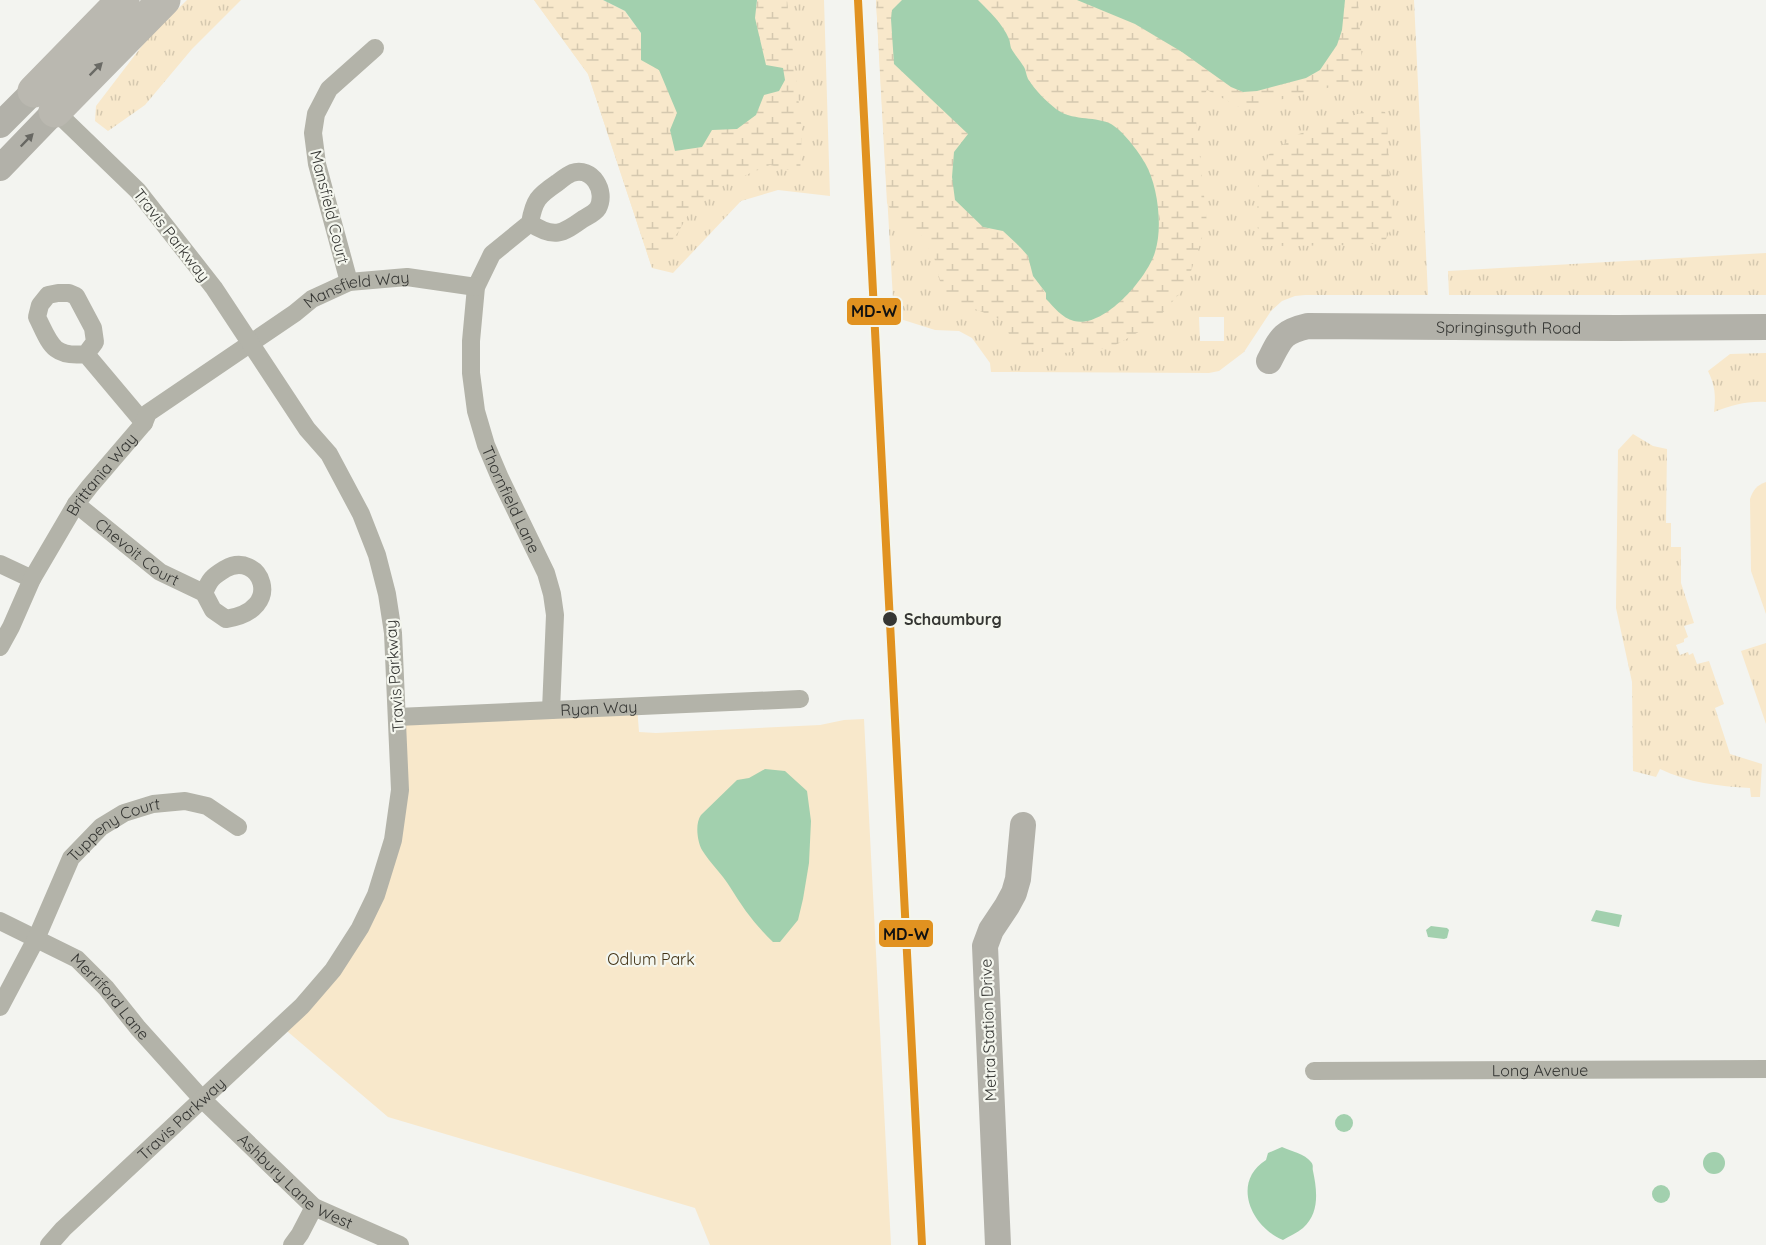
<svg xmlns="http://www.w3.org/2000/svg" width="1766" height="1245" viewBox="0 0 1766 1245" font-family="Quicksand,sans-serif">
<defs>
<pattern id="grass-tufts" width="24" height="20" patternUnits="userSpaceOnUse" patternTransform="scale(1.5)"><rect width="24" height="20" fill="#f8e8cb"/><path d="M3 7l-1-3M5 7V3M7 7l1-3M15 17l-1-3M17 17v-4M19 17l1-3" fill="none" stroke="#d5c8af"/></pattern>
<pattern id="wetland-marsh" width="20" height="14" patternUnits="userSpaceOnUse" patternTransform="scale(1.5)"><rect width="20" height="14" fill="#f8e8cb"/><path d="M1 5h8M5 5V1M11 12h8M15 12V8" fill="none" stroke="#d5c8af"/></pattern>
</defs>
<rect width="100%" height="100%" fill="#f3f4f0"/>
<g fill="url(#grass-tufts)" fill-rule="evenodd">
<polygon points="187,0 241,0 192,49 145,105 108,131 95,121 96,106 148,38"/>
<polygon points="534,0 603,0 737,128 757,0 824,0 830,196 778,190 741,201 673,273 652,268 588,74"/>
<path d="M876,0H1414L1428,295H1305L1295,296L1282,301L1271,311L1244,352L1219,371L1209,373L991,372L990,363L972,338L959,331L935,330L894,317ZM1199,317H1224V341H1200Z"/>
<polygon points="1766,253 1766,295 1449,295 1448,271"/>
<path d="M1766,353V402C1747,401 1732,405 1714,412C1716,396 1715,385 1708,371L1730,354Z"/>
<path d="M1633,434L1653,446L1667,449L1666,523H1671V547H1681V583L1694,623L1684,626L1688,637L1684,639V642L1676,645L1680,655L1688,652L1689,655L1693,653L1697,664L1709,661L1724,704L1715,708L1730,754L1762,764L1760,797H1751L1750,788C1718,786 1689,783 1660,769L1656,777L1633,771L1632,682L1616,608L1618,450Z"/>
<polygon points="1766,643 1766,724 1741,651"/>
</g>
<g fill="url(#wetland-marsh)">
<polygon points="534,0 603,0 625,11 641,33 641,60 659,70 677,113 670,130 676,151 712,130 737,128 756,115 764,94 766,65 755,18 757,0 787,0 802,131 800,173 770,165 722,185 694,204 679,231 652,268 588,74"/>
<polygon points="876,0 902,0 892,10 908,78 924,91 968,134 954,152 983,227 1003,231 1020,247 1028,256 1033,276 1046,294 1123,299 1143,274 1155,252 1160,219 1154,188 1145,163 1139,157 1137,150 1109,123 1069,116 1058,111 1040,94 1027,78 1026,69 1011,47 1009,39 997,20 978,0 1077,0 1135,24 1182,52 1231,87 1243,92 1257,91 1306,78 1320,70 1337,45 1342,30 1345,0 1358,0 1363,79 1243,109 1207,90 1195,111 1207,223 1186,286 1153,324 1112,347 1056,354 1012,347 1006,322 944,296 934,257 921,235 901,228 887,203"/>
<polygon points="1375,108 1385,112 1387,121 1392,227 1385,241 1366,245 1261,246 1257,224 1258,184 1269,154 1299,134"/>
</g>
<g fill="#f8e8cb">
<path d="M1766,482V614L1751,571L1750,499C1753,490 1757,485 1766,482Z"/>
<polygon points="637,706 639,732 656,733 820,725 844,720 864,719 891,1245 710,1245 695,1208 388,1117 281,1026 333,970 389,854 397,717"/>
</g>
<g fill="#a2d0ae">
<polygon points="603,0 757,0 755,18 766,65 783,68 785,80 779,91 764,95 756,115 737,129 712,130 702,147 675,151 670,130 677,113 659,70 641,60 641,33 625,11"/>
<path d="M902,0H978C989,11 1003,24 1009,39C1010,41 1010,45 1011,48C1014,54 1020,60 1024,67C1026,70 1026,75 1028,79C1035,90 1046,101 1056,109C1072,121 1092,116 1109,123C1122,129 1138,151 1145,163C1158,185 1163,228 1155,252C1148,277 1104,329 1074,321C1062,318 1054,307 1046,299V293L1033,276L1028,256L1020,247L1003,231L983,227L955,200L952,177L954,152L968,134L894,64L891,19L892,10Z"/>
<polygon points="1077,0 1345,0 1342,30 1337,45 1320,70 1306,78 1257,91 1243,92 1231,87 1182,52 1135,24"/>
<path d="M765,769L785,771L807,791L811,821L809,863L803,899L798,920L780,942H773C756,926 742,907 730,887C722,874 710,863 702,850C697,841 695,823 701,815L737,780L749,778Z"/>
<polygon points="1596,910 1622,915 1619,927 1591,921"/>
<polygon points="1431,926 1447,928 1449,930 1447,938 1444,939 1428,937 1426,930"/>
<circle cx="1344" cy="1123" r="9"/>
<path d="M1282,1147C1291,1151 1305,1154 1311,1162C1314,1166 1312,1167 1313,1171C1317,1190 1320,1213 1303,1228C1297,1233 1289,1236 1283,1240C1251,1227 1231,1182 1266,1160L1268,1153Z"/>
<circle cx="1714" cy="1163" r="11"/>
<circle cx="1661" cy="1194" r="9"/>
</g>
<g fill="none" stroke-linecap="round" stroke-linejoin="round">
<g stroke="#b3b3a9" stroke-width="18">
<path id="s1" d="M530,223C534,200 538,196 557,183C561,180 567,175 572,173C592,166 607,191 598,208C595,213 588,216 583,219C562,234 554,239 530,223L492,254L476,287L471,341V373L476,411L486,445L500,478L546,573L552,594L555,615L551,710"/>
<polyline points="349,282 317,164 313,133 316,114 329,89 375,48"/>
<path d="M86,354L95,342L93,328L76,296L69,293H58L48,295L40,305L37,317C50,343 52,358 86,354L144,423"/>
<path id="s2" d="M76,504L160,572L204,593L213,610L226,619C287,610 260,549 225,569C212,577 210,579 204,593"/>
<polyline points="0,564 32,579"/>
<path id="s3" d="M0,647L11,627L32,579L76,504L90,486L144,423L148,413L295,313L312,299L349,282L407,277L476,287"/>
<path id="s4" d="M397,717L800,699"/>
<path id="s5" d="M0,921L77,959L106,988L138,1028L202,1099L314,1207L400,1245"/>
<path id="s6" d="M0,1007L36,939L71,858L101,827L124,813L153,804L185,801L207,806L238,827"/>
<path id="s7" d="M1314,1071L1766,1069"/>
<path id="s8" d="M49,1245L63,1229L302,1006L333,970L360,928L376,895L393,840L400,790L393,633L387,594L377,555L361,514L329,454L307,429L214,288L138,191L50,106"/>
<polyline points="292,1245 300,1234 314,1207"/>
</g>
<g stroke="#b2b1a9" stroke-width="26">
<polyline points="0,125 34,91"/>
<polyline points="0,168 55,111"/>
<path id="s9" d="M1269,361C1281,338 1282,332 1308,326L1617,328L1766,327"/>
<polyline points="998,1245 985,946 991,930 1007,906 1014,893 1018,879 1023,825"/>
</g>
<g stroke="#bab8b0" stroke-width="33">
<polyline points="34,91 123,0"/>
<polyline points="55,111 164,0"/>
</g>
<defs>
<polyline id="rail-1" points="858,0 922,1245"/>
</defs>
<use href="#rail-1" stroke="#f4f6ee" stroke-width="12"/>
<use href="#rail-1" stroke="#e19220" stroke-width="8"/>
</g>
<defs><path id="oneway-solid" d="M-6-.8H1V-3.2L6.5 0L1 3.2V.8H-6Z" transform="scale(1.5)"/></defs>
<use fill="#6a6a65" href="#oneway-solid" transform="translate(96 69) rotate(-45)"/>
<use fill="#676762" href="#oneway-solid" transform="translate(27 140) rotate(-46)"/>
<circle fill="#353633" stroke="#f4f6ee" stroke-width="2" cx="890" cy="619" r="8"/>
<g text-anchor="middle" stroke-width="4.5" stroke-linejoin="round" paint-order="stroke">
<g font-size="16" fill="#353633" stroke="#f4f6ee">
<text transform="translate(330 207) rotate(76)" y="6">Mansfield Court</text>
<text transform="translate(172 235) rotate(52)" y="6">Travis Parkway</text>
<text dy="6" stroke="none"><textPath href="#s3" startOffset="525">Mansfield Way</textPath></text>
<text dy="6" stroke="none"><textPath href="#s9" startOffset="256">Springinsguth Road</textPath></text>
<text dy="6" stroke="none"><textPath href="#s3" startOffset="201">Brittania Way</textPath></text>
<text dy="6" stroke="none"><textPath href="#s1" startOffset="507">Thornfield Lane</textPath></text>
<text dy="6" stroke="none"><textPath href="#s2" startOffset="78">Chevoit Court</textPath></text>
<text transform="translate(394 676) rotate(-94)" y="6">Travis Parkway</text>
<text dy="6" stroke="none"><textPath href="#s4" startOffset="202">Ryan Way</textPath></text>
<text dy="6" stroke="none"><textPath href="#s6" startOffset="218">Tuppeny Court</textPath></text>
<text dy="6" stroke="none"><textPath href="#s5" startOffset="136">Merriford Lane</textPath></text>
<text transform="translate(988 1030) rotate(-92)" y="6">Metra Station Drive</text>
<text dy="6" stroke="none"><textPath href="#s7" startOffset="226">Long Avenue</textPath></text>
<text dy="6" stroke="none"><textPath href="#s8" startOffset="183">Travis Parkway</textPath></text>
<text dy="6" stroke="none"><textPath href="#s5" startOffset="399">Ashbury Lane West</textPath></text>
</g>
<g font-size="16" font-weight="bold" fill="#353633" stroke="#f4f6ee" text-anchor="start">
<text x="904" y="625">Schaumburg</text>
</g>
<g font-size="16" fill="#433316" stroke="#f4f6ee">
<text x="651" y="965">Odlum Park</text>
</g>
</g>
<g stroke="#f4f6ee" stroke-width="2">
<rect x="846" y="297" width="56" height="29" rx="6" fill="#e19220"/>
<rect x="878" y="919" width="56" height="29" rx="6" fill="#e19220"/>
</g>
<g font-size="16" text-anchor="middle" font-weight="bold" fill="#111">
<text x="874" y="317">MD-W</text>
<text x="906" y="940">MD-W</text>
</g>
</svg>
